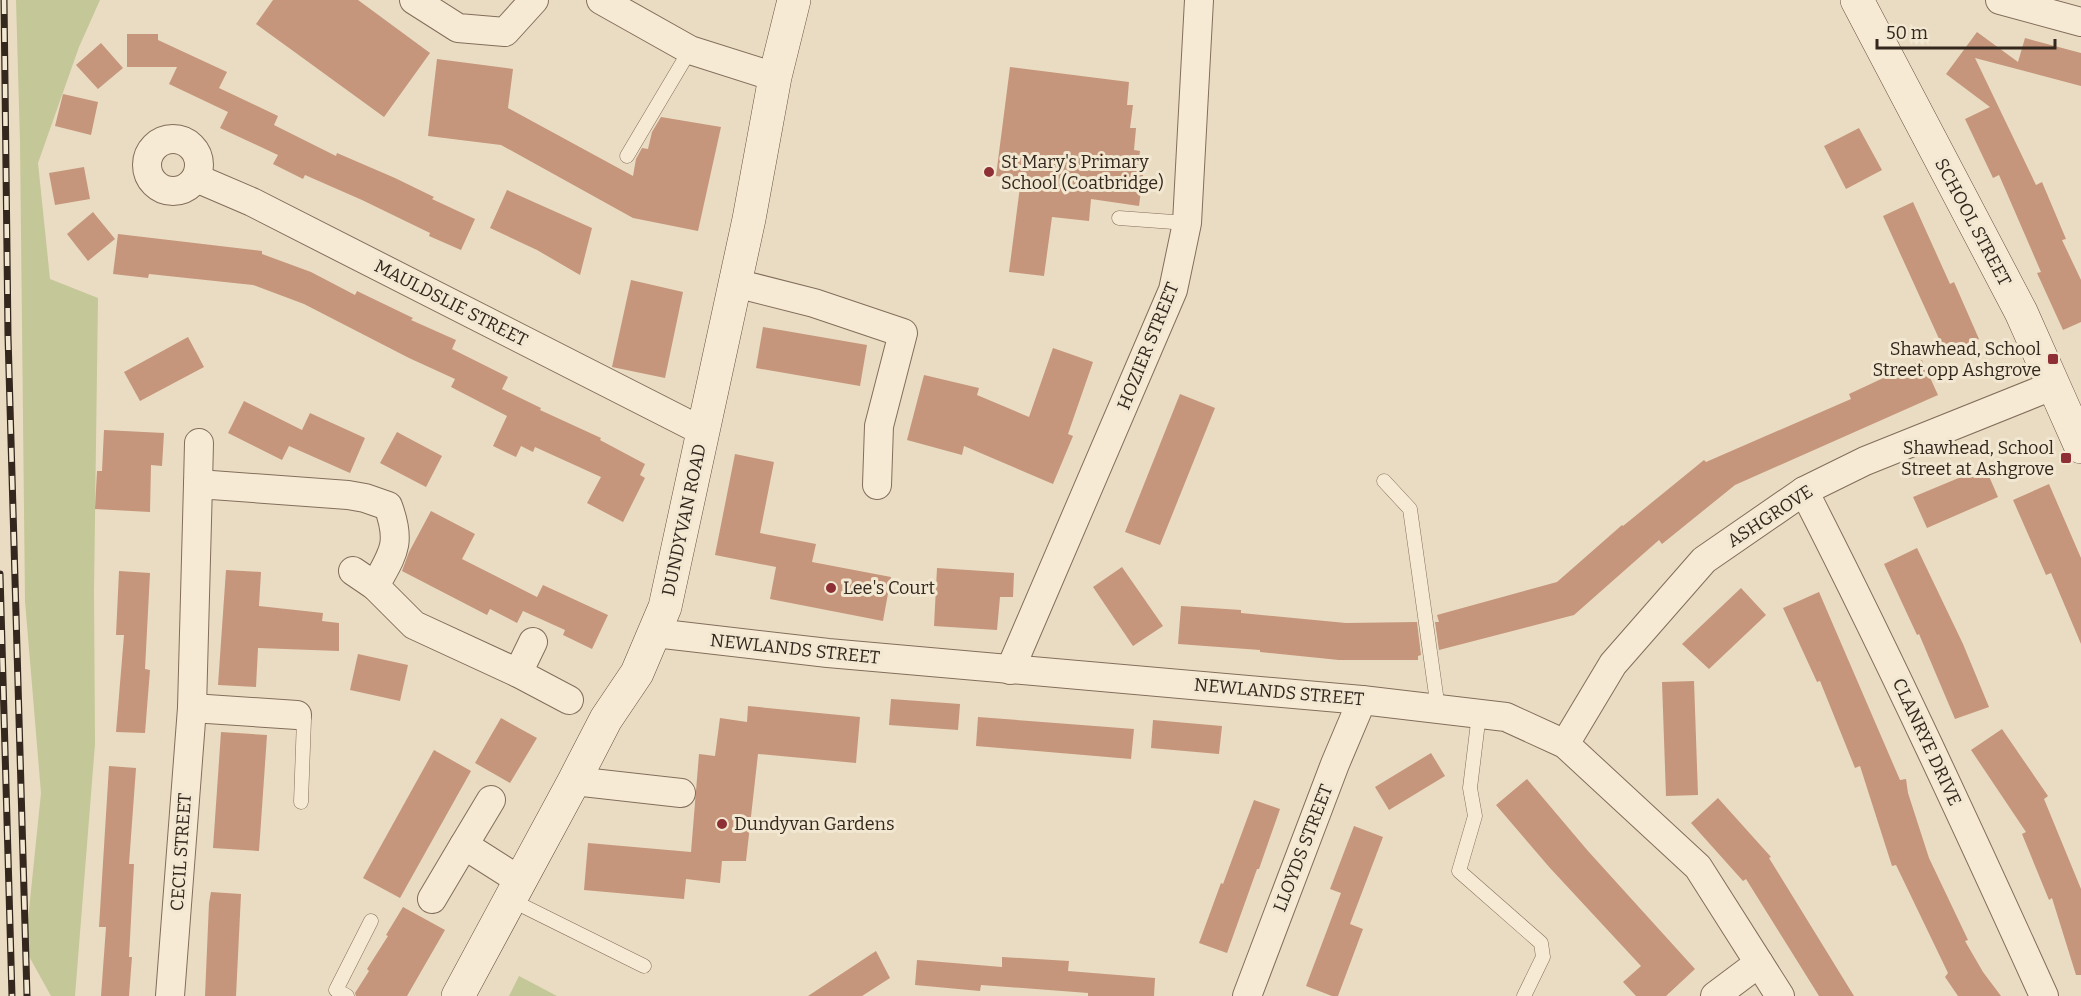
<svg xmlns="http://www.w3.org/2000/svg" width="2081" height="996" viewBox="0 0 2081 996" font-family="Bitter,serif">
<rect width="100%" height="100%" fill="#eadcc2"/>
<g fill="#c4c797">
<polygon points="16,0 100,0 79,47 38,163 50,279 98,298 94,591 95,744 75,996 51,996 25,949 41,793 25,601 20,142"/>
<polygon points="519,976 557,996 509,996"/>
</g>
<g fill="#c5967b">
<polygon points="273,0 358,0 430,53 384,117 256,24"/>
<polygon points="1977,32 2018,62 2025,38 2081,53 2081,86 1975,58 2036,185 2042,182 2066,239 2062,240 2081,280 2081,322 2063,330 2037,273 2041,272 1999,175 1993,178 1965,119 1990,107 1946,74"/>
<polygon points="127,34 158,34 158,40 227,72 219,88 278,116 274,125 336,156 337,153 395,178 434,197 432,199 475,219 461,250 429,236 430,233 362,200 305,175 303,179 273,164 278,155 220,128 228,112 169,84 177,67 127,67"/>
<polygon points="101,43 123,68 98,89 76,65"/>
<polygon points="437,59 513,69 508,108 633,176 636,159 642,148 648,149 652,132 661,117 721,127 698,231 633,218 501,145 428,136"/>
<polygon points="1010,67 1129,82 1127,105 1133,105 1130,128 1136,128 1134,150 1140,151 1137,174 1143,175 1139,206 1091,199 1089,221 1052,217 1044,276 1009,272 1021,179 996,176"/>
<polygon points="63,94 98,102 91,135 55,126"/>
<polygon points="1859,128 1882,170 1846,189 1824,146"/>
<polygon points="84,167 90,199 55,205 49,173"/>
<polygon points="507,190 592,228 580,275 537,250 490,228"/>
<polygon points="1913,202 1950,284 1954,282 1979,339 1946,354 1883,216"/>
<polygon points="93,212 115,239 88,261 67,234"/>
<polygon points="118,234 262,251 262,254 311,272 355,295 357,291 413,318 411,320 456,340 452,349 508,377 502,389 541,408 540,410 601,438 600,440 645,464 640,475 645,478 623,522 587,503 601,477 535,447 533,452 521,446 516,457 493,446 507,416 451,387 455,379 409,358 304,304 253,285 149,274 148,278 113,274"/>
<polygon points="631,280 683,292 665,378 612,367"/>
<polygon points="763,327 867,345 860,386 756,368"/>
<polygon points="188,337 204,367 140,401 124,372"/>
<polygon points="1053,348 1093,362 1068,434 1073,436 1053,484 964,446 962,455 907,440 924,375 979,388 977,395 1029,417"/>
<polygon points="1922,360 1938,395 1735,485 1662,544 1659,540 1574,615 1439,650 1435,622 1439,622 1437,615 1557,582 1622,525 1623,526 1704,460 1706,462 1851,399 1849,394"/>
<polygon points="1180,394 1215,408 1160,545 1125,532"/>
<polygon points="244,401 302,430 310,413 365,438 350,473 289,446 282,460 228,433"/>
<polygon points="104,430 164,433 162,466 151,465 150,512 95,509 97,471 102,471"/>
<polygon points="397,432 442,456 426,487 380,463"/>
<polygon points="735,454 774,462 760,533 816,544 812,562 891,577 883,621 770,599 776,567 715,555"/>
<polygon points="1985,467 1998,497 1927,528 1913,497"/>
<polygon points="2049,484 2081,558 2081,644 2051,573 2046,575 2013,500"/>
<polygon points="431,511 475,534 462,559 537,597 543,585 608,615 592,649 563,635 565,630 523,611 517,623 490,609 487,615 402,571 409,552"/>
<polygon points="1917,548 1963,644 1989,707 1955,719 1919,634 1917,635 1884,564"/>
<polygon points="1122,567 1163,626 1133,646 1093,587"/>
<polygon points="937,568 1014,573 1013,597 1000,597 997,630 934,626"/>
<polygon points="226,570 261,572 259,606 323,613 322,621 339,623 339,651 258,648 256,687 218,685"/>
<polygon points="119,571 150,573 145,669 150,670 145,733 116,732 124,635 116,635"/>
<polygon points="1741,588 1766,615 1709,669 1682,644"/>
<polygon points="1819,592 1900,780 1906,779 1908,793 1929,858 1968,940 1965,941 1983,972 2001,996 1958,996 1945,977 1948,973 1896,865 1892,866 1860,766 1855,768 1820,681 1817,682 1783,608"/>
<polygon points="1181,606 1241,610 1241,613 1346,623 1417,622 1421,655 1418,656 1418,660 1339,660 1260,652 1260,650 1178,644"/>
<polygon points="358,654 408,665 400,701 350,690"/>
<polygon points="1694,681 1698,795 1666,796 1662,682"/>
<polygon points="891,699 960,704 958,730 889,725"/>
<polygon points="748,706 860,717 856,763 758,754 746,861 722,861 720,883 686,879 684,899 584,890 588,843 691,852 699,754 715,756 720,718 747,722"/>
<polygon points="978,717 1134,729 1131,759 976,746"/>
<polygon points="501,718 537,738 510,783 475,763"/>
<polygon points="1153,720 1222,726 1219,754 1151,748"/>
<polygon points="2002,729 2048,796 2044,799 2081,889 2081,975 2076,975 2052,898 2049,900 2022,834 2026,832 1971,750"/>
<polygon points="221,732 267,735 259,851 213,848"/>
<polygon points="434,750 471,771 400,898 363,878"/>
<polygon points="1431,753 1445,776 1389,810 1375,787"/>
<polygon points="109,766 136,768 129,864 134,864 129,957 132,957 129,996 101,996 106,927 99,927"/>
<polygon points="1527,779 1588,851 1695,969 1666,996 1636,996 1623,982 1641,966 1550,868 1496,805"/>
<polygon points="1718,798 1771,857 1769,858 1854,996 1819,996 1746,879 1743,881 1691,823"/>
<polygon points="1254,800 1280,809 1259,869 1257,869 1227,953 1199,943 1221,883 1223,884"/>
<polygon points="1354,826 1383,837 1350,924 1363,929 1338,996 1332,996 1306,986 1341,893 1330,889"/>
<polygon points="211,892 241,894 236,996 205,996 209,903"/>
<polygon points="403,907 445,930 407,996 356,996 355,993 369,971 367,969 388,936 386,935"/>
<polygon points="876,951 890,978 862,996 808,996"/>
<polygon points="1002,957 1069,961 1068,971 1155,978 1154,996 1088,996 1088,993 981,985 980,991 915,985 917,960 1002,967"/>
</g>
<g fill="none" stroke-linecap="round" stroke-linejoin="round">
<defs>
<g id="lane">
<polyline points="627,156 690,50"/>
<polyline points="1119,218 1187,223"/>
<polyline points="1384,481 1410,509 1438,709"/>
<polyline points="1479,714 1470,788 1475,816 1459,871 1541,943 1543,957 1524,996"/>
<polyline points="297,715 304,719 301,802"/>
<polyline points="509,899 644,966"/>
<polyline points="347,996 336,990 371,921"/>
</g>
<g id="street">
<polyline points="414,0 458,28 505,32 534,0"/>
<polyline points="601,0 690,50 775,77"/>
<polyline points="2000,0 2081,22"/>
<circle cx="173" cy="165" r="26"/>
<polyline points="196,178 252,202 704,432"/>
<polyline points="735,283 814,303 903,333 879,426 877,485"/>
<polyline points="198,484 199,443"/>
<path d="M1804,491C1889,657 1967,826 2044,996"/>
<polyline points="353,571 375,586"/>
<polyline points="655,633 828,653 1362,700 1506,717 1565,744 1698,867 1780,996"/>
<polyline points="1010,670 1173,290 1187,223 1199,0"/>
<polyline points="518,673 533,642"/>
<polyline points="192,708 297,715"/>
<polyline points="1565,744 1613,664 1704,560 1804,491 1865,461 2052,386"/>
<polyline points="574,781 681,793"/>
<polyline points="491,800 464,845 519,880"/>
<polyline points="432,899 464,845"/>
<path d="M170,996L192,708L198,484L348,495L365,498L388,506C402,544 393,553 375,586L414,625L518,673L569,700"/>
<polyline points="1247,996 1335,764 1362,700"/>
<polyline points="1715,996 1759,963"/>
</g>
<g id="secondary">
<polyline points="1857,0 2021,312 2081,447"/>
<polyline points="458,996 574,781 606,719 637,673 665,607 749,219 775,77 794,0"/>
</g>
</defs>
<use href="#lane" stroke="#826e5b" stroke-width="15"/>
<use href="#street" stroke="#826e5b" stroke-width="30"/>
<use href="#secondary" stroke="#644f3e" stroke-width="34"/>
<use href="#lane" stroke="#f6ead4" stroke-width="14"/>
<use href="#street" stroke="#f6ead4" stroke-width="28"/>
<use href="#secondary" stroke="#f6ead4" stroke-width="33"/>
<defs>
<g id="rail">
<polyline points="4,0 8,336 27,996"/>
<polyline points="0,574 12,996"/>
</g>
</defs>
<use href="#rail" stroke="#33271e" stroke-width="7"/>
<use href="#rail" stroke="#f2e7d1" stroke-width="4.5" stroke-dasharray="14" stroke-linecap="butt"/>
</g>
<g fill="#8d2f35" stroke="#f2e7d1" stroke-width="2">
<circle cx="989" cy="172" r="6"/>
<rect x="2047" y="353" width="12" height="12" rx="3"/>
<rect x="2060" y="452" width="12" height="12" rx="3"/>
<circle cx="831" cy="588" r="6"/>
<circle cx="722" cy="824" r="6"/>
</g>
<g text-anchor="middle" stroke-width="6" stroke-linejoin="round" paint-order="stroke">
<g font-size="18" fill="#33271e" stroke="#f2e7d1" text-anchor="start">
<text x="1001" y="168">St Mary's Primary<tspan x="1001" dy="21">School (Coatbridge)</tspan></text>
<text x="2041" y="355" text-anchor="end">Shawhead, School<tspan x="2041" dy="21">Street opp Ashgrove</tspan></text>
<text x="2054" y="454" text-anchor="end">Shawhead, School<tspan x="2054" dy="21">Street at Ashgrove</tspan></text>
<text x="843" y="594">Lee's Court</text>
<text x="734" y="830">Dundyvan Gardens</text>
</g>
<g font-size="18" fill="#33271e" stroke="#f2e7d1">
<text transform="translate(1973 222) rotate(62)" y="6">SCHOOL STREET</text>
<text transform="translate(451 303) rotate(27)" y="6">MAULDSLIE STREET</text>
<text transform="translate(1148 346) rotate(-68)" y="6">HOZIER STREET</text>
<text transform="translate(1770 516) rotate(-33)" y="6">ASHGROVE</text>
<text transform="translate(684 520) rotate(-78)" y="6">DUNDYVAN ROAD</text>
<text transform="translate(795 649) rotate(6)" y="6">NEWLANDS STREET</text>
<text transform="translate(1279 692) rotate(5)" y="6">NEWLANDS STREET</text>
<text transform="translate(1927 742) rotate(65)" y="6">CLANRYE DRIVE</text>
<text transform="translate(1303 848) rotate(-69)" y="6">LLOYDS STREET</text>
<text transform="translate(181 852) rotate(-86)" y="6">CECIL STREET</text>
</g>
</g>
<path d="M1877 39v9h178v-9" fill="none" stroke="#33271e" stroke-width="3"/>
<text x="1886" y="39" font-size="18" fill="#33271e" stroke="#f2e7d1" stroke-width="4.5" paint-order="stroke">50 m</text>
</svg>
